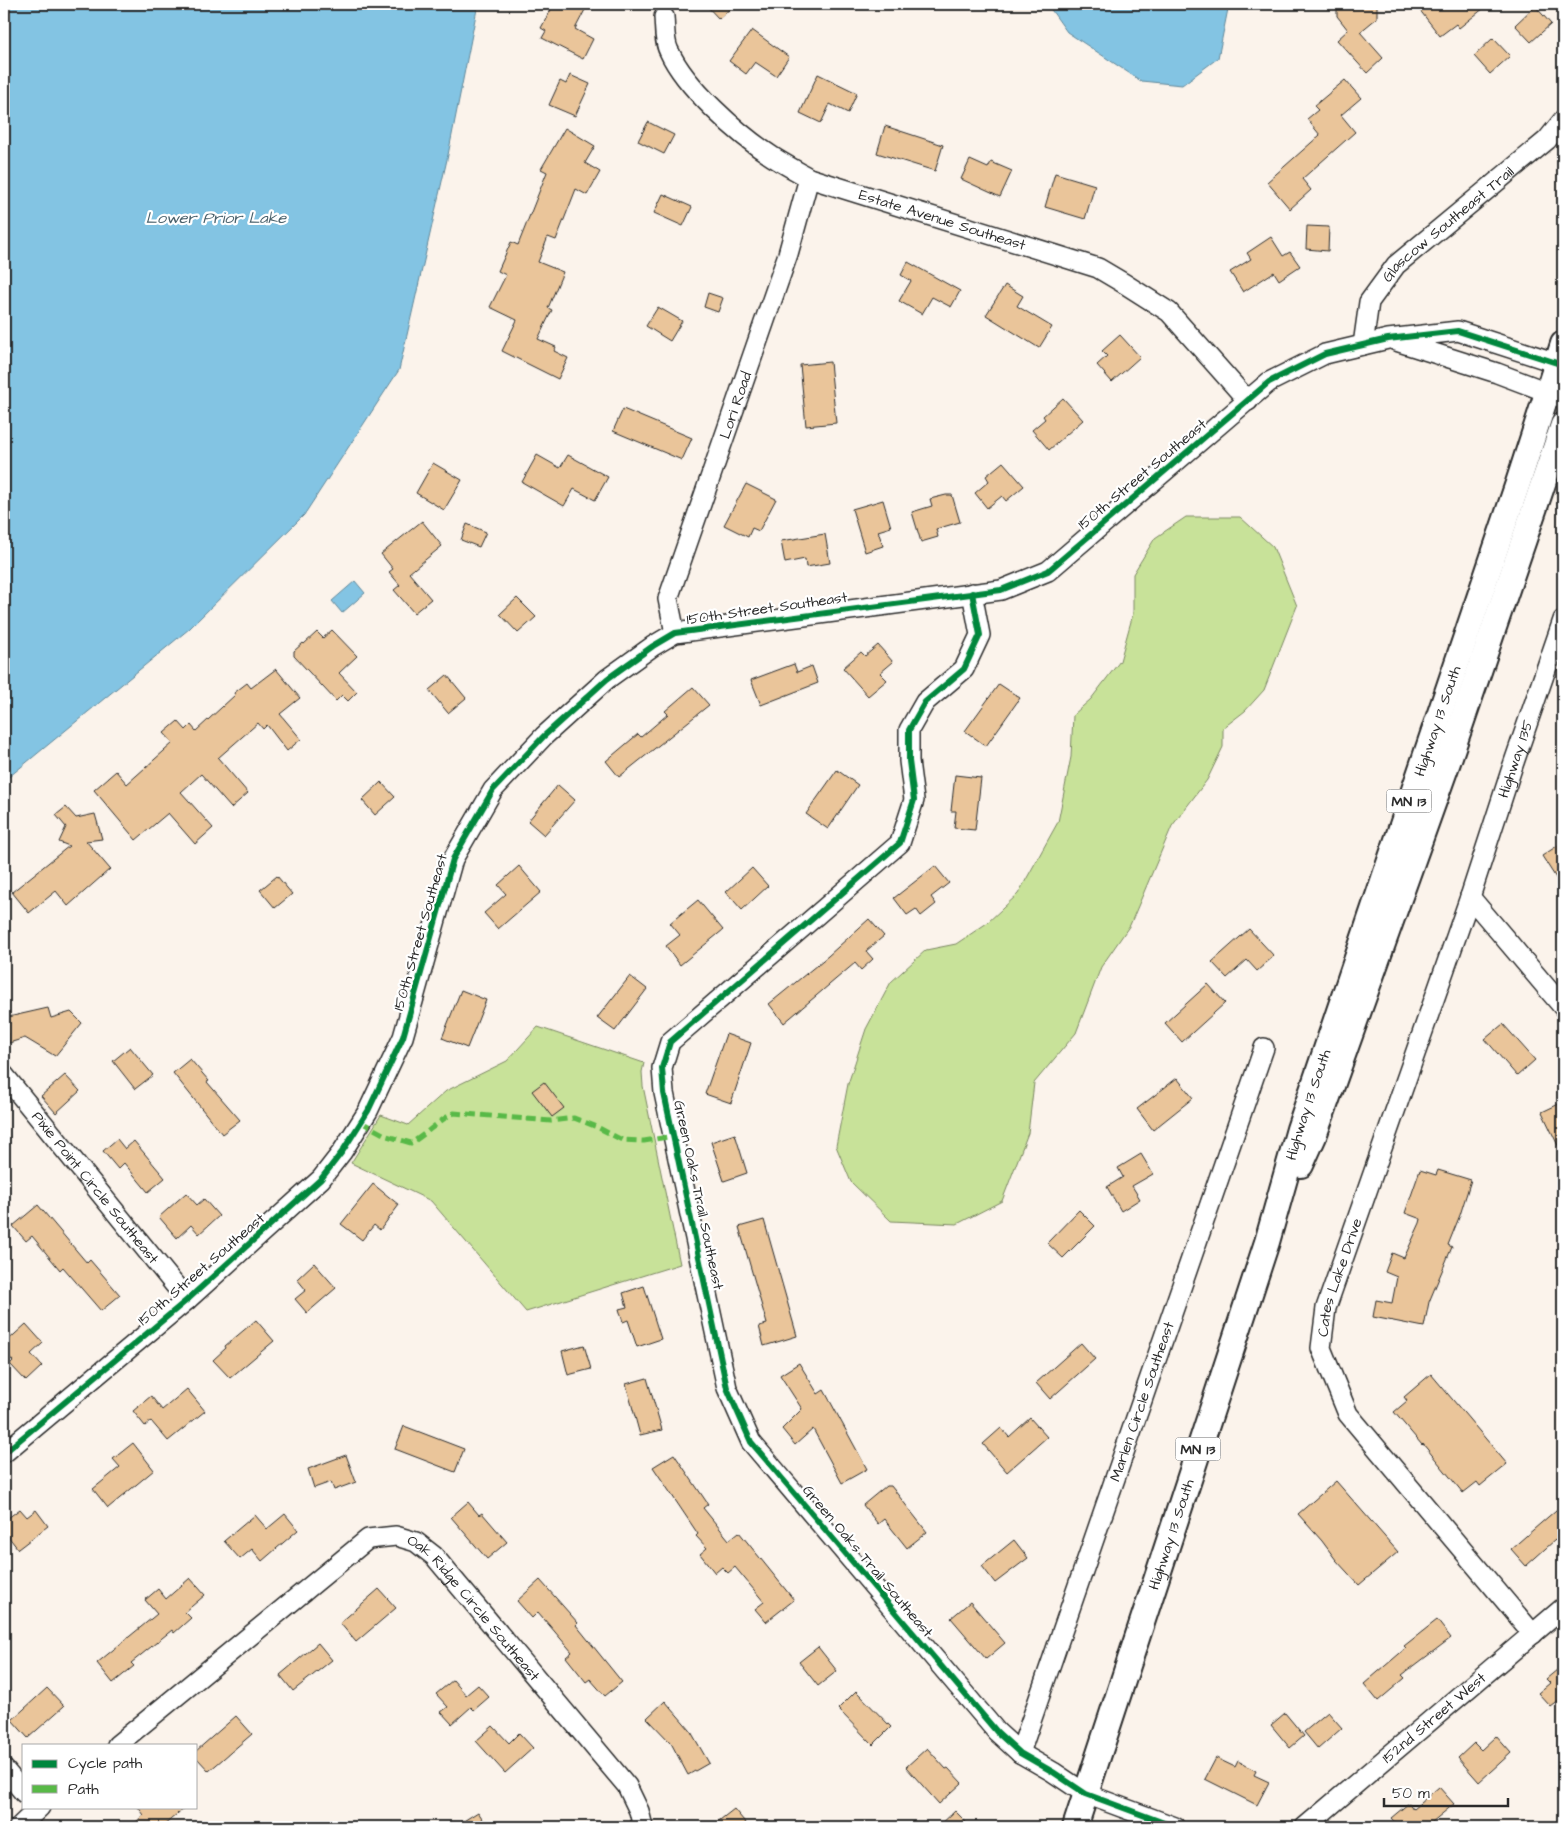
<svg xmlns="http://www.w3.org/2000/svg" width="1567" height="1831" viewBox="0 0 1567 1831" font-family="'Architects Daughter',sans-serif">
<rect width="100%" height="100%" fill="#fbf3eb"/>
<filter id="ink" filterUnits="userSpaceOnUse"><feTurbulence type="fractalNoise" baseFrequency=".02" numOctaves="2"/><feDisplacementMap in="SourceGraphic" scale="10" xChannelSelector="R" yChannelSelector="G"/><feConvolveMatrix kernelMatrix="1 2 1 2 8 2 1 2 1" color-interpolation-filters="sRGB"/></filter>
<g filter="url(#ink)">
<g fill="#c8e299" stroke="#7a8662">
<polygon points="1186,517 1240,517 1273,547 1297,606 1264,690 1245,711 1223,728 1223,747 1207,780 1172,826 1130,925 1101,967 1076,1033 1034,1083 1028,1133 1002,1201 957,1224 891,1221 851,1182 836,1146 848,1084 866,1029 891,982 926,950 956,944 987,923 1018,894 1058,822 1071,757 1073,715 1091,699 1120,661 1133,614 1133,574 1155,538"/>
<polygon points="538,1027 644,1063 642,1072 643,1086 680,1264 526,1312 431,1201 351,1163 381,1115 408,1125 446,1091 507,1061"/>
</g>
<g fill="#83c4e3" stroke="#608799">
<polygon points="4,4 478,4 448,155 399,370 304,515 189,629 4,781"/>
<polygon points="1047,4 1229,4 1218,58 1182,85 1141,81 1067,32"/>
<polygon points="355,581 365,593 342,613 332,601"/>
</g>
<g fill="#eac59a" stroke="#2b2b2b">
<polygon points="554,4 588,4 575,29 593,39 583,59 542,38 546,31 541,28"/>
<polygon points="705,4 735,4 719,19"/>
<polygon points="1337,4 1377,4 1377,18 1360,32 1383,58 1367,73 1337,40 1348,30 1337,16"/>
<polygon points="1415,4 1489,4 1459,28 1456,24 1440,36"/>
<polygon points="1535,6 1551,24 1531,42 1515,25"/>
<polygon points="752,30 789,57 776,76 755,62 746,74 729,61"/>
<polygon points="1493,38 1510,56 1490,74 1474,56"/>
<polygon points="818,74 857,93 848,113 830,104 821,123 800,113"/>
<polygon points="570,75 590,84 575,116 549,105 560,81 566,84"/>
<polygon points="1345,80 1361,98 1341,115 1355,132 1302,179 1311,190 1290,209 1267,182 1320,135 1307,119 1318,110 1314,106"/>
<polygon points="648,122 674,135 664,154 638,141"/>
<polygon points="885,126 943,145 935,171 877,153"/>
<polygon points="565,128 595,146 585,163 600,172 587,195 576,189 556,240 548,237 538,262 563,272 548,308 552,310 538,339 556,347 554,351 568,358 558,379 502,351 517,320 490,307 506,275 498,271 511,242 518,245 547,172 541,169"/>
<polygon points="970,160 988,168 991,162 1012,171 1000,197 961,179"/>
<polygon points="1055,173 1095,185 1085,219 1045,207"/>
<polygon points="663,194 692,207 683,226 654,213"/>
<polygon points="1307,226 1329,227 1328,251 1306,249"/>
<polygon points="1271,237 1283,256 1290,252 1300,266 1279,280 1274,272 1243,292 1230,272 1251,259 1247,253"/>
<polygon points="908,262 960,291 951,307 932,297 922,314 899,301 911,281 901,275"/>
<polygon points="1005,285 1023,296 1017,306 1052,327 1039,348 986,315"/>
<polygon points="708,293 723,298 718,312 704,307"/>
<polygon points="658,307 682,321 670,341 646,326"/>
<polygon points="1120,335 1140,357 1112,382 1097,365 1107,356 1102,351"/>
<polygon points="830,362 836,423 806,426 800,365"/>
<polygon points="1063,398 1083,420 1049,450 1032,430 1045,419 1043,416"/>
<polygon points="623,409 692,438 682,460 613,431"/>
<polygon points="537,455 560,468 568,455 608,477 595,500 574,489 564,506 522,482"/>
<polygon points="1003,462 1024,486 1006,501 1002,496 987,508 975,493 989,481 986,476"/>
<polygon points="433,463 462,480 444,510 416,493"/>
<polygon points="746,484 776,499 759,531 752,528 748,537 724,525"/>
<polygon points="946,495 952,495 960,522 936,529 938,537 921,542 912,512 932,506 930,499"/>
<polygon points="883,500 891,527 878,531 883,546 865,552 852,509"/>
<polygon points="422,521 442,546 409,573 431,599 414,613 394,590 400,585 389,572 393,569 381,554"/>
<polygon points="467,524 486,532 479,547 461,540"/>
<polygon points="825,534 830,563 806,567 805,559 785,563 781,541"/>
<polygon points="517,598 536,617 518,633 500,614"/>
<polygon points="332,630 357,656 339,673 357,692 348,701 342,695 336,701 294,656 294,651 303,643 304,644 317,632 323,638"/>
<polygon points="878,645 893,662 880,673 887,680 868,696 843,668 861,652 865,656"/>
<polygon points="794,664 797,672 812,666 818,683 761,705 751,680"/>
<polygon points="276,669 300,698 280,714 301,739 287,751 267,725 263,729 258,723 218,758 248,793 231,808 201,774 181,792 213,828 195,844 168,813 136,840 94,790 116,771 127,784 173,743 164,733 178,721 186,730 191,725 196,731 235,695 234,693 247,683 251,688"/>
<polygon points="447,675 466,698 448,713 429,690"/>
<polygon points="999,684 1020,698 986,746 965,731"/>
<polygon points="693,687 709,705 619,777 606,761 638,734 641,737 668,714 665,711"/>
<polygon points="837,770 858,785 828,829 806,814"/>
<polygon points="955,775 981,778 975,830 954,828 956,811 951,811"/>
<polygon points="381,782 395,797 375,815 362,800"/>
<polygon points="558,785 575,800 544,835 528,821"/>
<polygon points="66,807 76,818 95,814 102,839 86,841 110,869 68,906 56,891 29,913 12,892 69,846 59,842 66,827 56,815"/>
<polygon points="1563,842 1563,889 1542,856"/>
<polygon points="519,866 541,892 498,929 484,913 506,894 498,885"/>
<polygon points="935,866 949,883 931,897 936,904 921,916 916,909 907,915 894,898"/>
<polygon points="752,868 768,886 742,910 726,892"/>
<polygon points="277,876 292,894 275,908 260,890"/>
<polygon points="698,900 723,930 680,965 666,946 680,935 670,923"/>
<polygon points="869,919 884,936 866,951 873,959 861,970 855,963 784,1023 769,1004 828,956"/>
<polygon points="1249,929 1274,956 1257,971 1247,960 1227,978 1212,962"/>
<polygon points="630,976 647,989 615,1031 597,1018"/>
<polygon points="1208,984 1225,1003 1182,1042 1165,1023"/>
<polygon points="461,990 486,1000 467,1048 442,1038"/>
<polygon points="48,1008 51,1018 71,1012 82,1023 55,1056 25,1038 9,1043 4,1018"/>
<polygon points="1503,1024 1535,1060 1517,1076 1485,1039"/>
<polygon points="726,1034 751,1043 731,1103 705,1094"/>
<polygon points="130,1047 153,1075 135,1089 113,1061"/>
<polygon points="190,1059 209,1081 207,1082 240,1120 222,1134 173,1073"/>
<polygon points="65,1075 80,1091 56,1113 41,1096"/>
<polygon points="1177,1078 1193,1098 1153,1130 1137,1109"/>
<polygon points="544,1082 564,1108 552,1117 532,1091"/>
<polygon points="1563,1102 1563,1156 1542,1112"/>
<polygon points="735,1134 747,1173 724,1181 711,1142"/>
<polygon points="117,1139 125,1149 134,1141 165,1178 148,1192 124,1163 118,1169 103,1151"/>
<polygon points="1141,1154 1153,1174 1132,1186 1140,1199 1121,1211 1107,1187 1123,1177 1118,1168"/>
<polygon points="1420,1170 1436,1175 1438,1170 1471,1180 1460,1215 1448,1245 1452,1247 1429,1302 1424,1327 1373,1317 1376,1300 1392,1303 1397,1277 1385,1272 1392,1253 1404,1258 1420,1223 1421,1219 1405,1213"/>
<polygon points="373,1184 399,1205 380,1230 374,1225 362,1240 341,1224"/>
<polygon points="186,1193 197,1205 204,1199 219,1216 199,1234 191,1225 177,1238 159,1217"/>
<polygon points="38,1205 87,1263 90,1260 120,1295 101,1311 63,1267 60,1270 32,1236 26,1241 13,1226"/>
<polygon points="1079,1210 1095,1226 1063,1258 1047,1243"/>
<polygon points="764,1220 797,1336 764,1346 759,1326 767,1324 739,1227"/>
<polygon points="314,1263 336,1288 307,1313 295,1299 306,1290 297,1279"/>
<polygon points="644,1286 661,1339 637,1347 628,1320 623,1322 619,1309 627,1307 623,1293"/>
<polygon points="256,1320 274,1341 230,1378 213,1360 226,1348 225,1346"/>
<polygon points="26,1324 43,1343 31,1354 42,1366 26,1381 10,1364 13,1361 4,1351 4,1344"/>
<polygon points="1081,1343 1095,1359 1050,1399 1036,1383"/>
<polygon points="584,1345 591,1369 568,1375 562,1351"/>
<polygon points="799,1363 818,1394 824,1390 867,1469 842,1483 813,1429 795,1445 782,1429 802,1409 780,1375"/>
<polygon points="1431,1374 1507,1464 1480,1486 1477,1482 1463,1493 1423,1444 1422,1445 1394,1412 1407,1401 1404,1397"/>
<polygon points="647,1378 662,1430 640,1435 626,1384"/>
<polygon points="187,1389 205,1411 168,1441 151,1421 145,1426 133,1411 151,1396 162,1410"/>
<polygon points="1030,1418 1047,1437 1007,1472 983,1444 1001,1428 1009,1437"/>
<polygon points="404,1426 464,1449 455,1472 395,1449"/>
<polygon points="133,1443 154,1470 108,1508 93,1489 120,1467 113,1459"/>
<polygon points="674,1454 708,1504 703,1508 729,1540 739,1532 794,1600 766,1622 755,1609 764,1602 735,1567 728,1573 722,1567 715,1573 700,1554 707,1548 696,1536 698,1534 653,1467"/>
<polygon points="346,1455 356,1482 334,1490 331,1482 314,1488 308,1469"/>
<polygon points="1336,1481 1398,1552 1359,1585 1336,1560 1322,1541 1298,1514"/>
<polygon points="886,1486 891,1486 927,1532 907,1548 884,1519 878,1524 863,1505"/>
<polygon points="468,1502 479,1515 482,1513 507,1542 487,1559 451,1517"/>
<polygon points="1563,1504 1563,1548 1555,1540 1526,1566 1511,1549"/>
<polygon points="20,1509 27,1517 36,1510 48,1526 18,1549 4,1531 4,1521"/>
<polygon points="285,1514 298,1530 262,1561 252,1549 240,1559 224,1541 255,1515 267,1529"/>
<polygon points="1014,1540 1028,1558 995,1583 982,1566"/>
<polygon points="190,1578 205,1595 185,1612 191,1618 174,1633 172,1630 131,1663 134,1666 113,1683 97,1663 157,1614 145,1600 158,1589 166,1599"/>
<polygon points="540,1580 578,1623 576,1625 622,1682 605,1696 590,1679 586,1682 566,1657 572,1652 538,1612 532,1618 517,1601"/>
<polygon points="379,1589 396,1608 356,1642 340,1623"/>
<polygon points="970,1602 1005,1643 986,1659 951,1618"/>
<polygon points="1437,1620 1451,1638 1402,1675 1405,1678 1378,1701 1364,1684 1406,1648 1404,1646"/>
<polygon points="318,1643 332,1660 293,1691 280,1675"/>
<polygon points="818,1647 837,1671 818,1686 799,1662"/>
<polygon points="1563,1665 1563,1698 1551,1707 1538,1693 1550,1683 1546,1679"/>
<polygon points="453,1680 466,1695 478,1685 489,1697 474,1710 471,1707 452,1724 441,1712 448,1707 436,1694"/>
<polygon points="47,1688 64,1706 28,1738 12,1720"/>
<polygon points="856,1691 891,1727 873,1745 838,1709"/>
<polygon points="665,1701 690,1730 709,1763 688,1775 671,1743 647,1718"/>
<polygon points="1328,1712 1342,1728 1318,1749 1304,1732"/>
<polygon points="1285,1713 1304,1736 1290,1748 1271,1725"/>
<polygon points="236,1716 252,1734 209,1771 196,1757 196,1751"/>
<polygon points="493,1726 509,1743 519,1733 533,1748 505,1773 476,1741"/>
<polygon points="1496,1736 1511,1753 1479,1782 1458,1758 1474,1743 1481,1750"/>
<polygon points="927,1748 946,1769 948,1768 962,1783 939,1804 906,1767"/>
<polygon points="1216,1758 1235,1767 1238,1761 1256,1771 1254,1775 1269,1782 1257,1805 1205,1779"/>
<polygon points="1439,1787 1454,1804 1426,1827 1399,1827 1391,1818 1409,1803 1413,1809"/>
<polygon points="138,1807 185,1807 162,1827 130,1827 144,1815"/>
<polygon points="734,1809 749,1827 711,1827"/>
<polygon points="955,1811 971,1827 938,1827"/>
<polygon points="478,1812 488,1827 454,1827"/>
</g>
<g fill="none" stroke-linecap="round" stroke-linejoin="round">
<defs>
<g id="minor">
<path id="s1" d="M664,17C665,27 664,42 669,51C685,87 739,135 773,157C784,164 797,171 809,178L1098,268L1125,284L1169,312L1248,401"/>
<polyline points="1396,341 1497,373 1563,398"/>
<path id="s2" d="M1363,345L1369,302L1396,265L1547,140L1563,120"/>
<polyline points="972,593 980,635 964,669 925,702 909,730 909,761 914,800 900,843 670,1042 662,1068 664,1093 727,1388 751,1442 997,1732 1020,1753 1053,1772 1086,1794 1175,1827"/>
<path id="s3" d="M675,633L668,599L788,254L809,178"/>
<polyline points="1470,897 1563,1007"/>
<path id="s4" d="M4,1075L187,1300"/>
<polyline points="4,1453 187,1300 321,1179 342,1152 368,1111 403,1037 453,859 493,790 544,736 607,679 653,646 675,633 1001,590 1048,571 1269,382 1325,354 1388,339 1458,331 1563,365"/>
<path id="s5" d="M1533,1634L1348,1414L1321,1348L1326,1308L1470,897L1512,768L1563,620"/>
<path id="s6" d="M117,1745L368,1539L396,1536L416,1542L434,1556L627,1786L639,1811L643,1827"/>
<path id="s7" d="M1020,1753L1264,1048"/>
<polyline points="4,1769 24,1793"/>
<polyline points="19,1827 40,1807"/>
<path id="s8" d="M1305,1827L1563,1608"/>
</g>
<g id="major">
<polyline points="1301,1165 1314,1136 1448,762 1563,425"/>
<path id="s9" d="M1075,1827L1267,1242L1299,1129L1518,483L1563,344"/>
</g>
</defs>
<use href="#minor" stroke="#2b2b2b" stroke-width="22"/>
<use href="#major" stroke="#2b2b2b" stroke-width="28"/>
<use href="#minor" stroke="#fff" stroke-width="19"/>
<use href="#major" stroke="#fff" stroke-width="24"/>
<path stroke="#58b947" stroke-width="5" stroke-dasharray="10 5" stroke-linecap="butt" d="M361,1122L387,1136L411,1143C426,1134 438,1121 454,1113L551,1121L574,1118L597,1127L622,1140L644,1141L673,1136"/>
<defs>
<g id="cycleway">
<polyline points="972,593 980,635 964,669 925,702 909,730 909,761 914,800 900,843 670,1042 662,1068 664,1093 727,1388 751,1442 997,1732 1020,1753 1053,1772 1086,1794 1175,1827"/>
<polyline points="4,1453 187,1300 321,1179 342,1152 368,1111 403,1037 453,859 493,790 544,736 607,679 653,646 675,633 1001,590 1048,571 1269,382 1325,354 1388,339 1458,331 1563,365"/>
</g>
</defs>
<use href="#cycleway" stroke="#fff" stroke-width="9"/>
<use href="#cycleway" stroke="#00873e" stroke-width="6"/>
</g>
</g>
<g text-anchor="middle" stroke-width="4.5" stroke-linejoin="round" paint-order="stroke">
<g fill="#fff" stroke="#6b6b6b" stroke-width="1">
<rect x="1386.5" y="789.5" width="45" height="23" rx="4"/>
<rect x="1175.5" y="1437.5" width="45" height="23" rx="4"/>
</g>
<g font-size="14" font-weight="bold" fill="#2b2b2b">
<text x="1409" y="806">MN 13</text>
<text x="1198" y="1454">MN 13</text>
</g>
<g font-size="15" fill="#2b2b2b" stroke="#fff">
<text dy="5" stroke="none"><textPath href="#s1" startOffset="366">Estate Avenue Southeast</textPath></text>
<text dy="5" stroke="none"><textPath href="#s2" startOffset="155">Glascow Southeast Trail</textPath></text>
<text dy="5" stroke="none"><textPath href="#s3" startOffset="240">Lori Road</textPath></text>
<text transform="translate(1142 474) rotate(-40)" y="5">150th Street Southeast</text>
<text transform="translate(767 608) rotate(-8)" y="5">150th Street Southeast</text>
<text dy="5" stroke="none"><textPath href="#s9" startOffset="1164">Highway 13 South</textPath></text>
<text dy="5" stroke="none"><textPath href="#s5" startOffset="980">Highway 135</textPath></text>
<text transform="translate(420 932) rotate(-74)" y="5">150th Street Southeast</text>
<text dy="5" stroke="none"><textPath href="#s9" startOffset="759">Highway 13 South</textPath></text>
<text dy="5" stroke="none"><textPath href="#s4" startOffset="145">Pixie Point Circle Southeast</textPath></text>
<text transform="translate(699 1195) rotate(78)" y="5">Green Oaks Trail Southeast</text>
<text transform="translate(201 1269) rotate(-41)" y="5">150th Street Southeast</text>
<text dy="5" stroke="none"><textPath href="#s5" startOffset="432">Cates Lake Drive</textPath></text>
<text dy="5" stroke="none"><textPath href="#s7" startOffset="372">Marlen Circle Southeast</textPath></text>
<text dy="5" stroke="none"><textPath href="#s9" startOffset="308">Highway 13 South</textPath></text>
<text transform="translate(868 1561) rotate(50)" y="5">Green Oaks Trail Southeast</text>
<text dy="5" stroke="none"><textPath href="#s6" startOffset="461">Oak Ridge Circle Southeast</textPath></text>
<text dy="5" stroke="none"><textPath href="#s8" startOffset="169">152nd Street West</textPath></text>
</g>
<g font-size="16" font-style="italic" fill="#4a616b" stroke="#fff">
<text x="216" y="223">Lower Prior Lake</text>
</g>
</g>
<rect width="1567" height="1831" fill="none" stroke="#fff" stroke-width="20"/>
<rect x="10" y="10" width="1547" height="1811" fill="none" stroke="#2b2b2b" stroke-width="2" filter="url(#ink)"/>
<rect x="22" y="1744" width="175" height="65" fill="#ffffff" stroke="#aaaaaa"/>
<rect x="32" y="1760" width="25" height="8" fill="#00873e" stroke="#aaaaaa"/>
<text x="68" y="1768" font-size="15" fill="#2b2b2b">Cycle path</text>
<rect x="32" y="1785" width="25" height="8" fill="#58b947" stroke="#aaaaaa"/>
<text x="68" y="1794" font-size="15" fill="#2b2b2b">Path</text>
<path d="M1384 1798v8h124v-8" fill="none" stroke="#2b2b2b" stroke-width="2.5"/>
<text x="1392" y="1798" font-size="15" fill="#2b2b2b" stroke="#ffffff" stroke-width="4" paint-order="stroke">50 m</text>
</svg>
